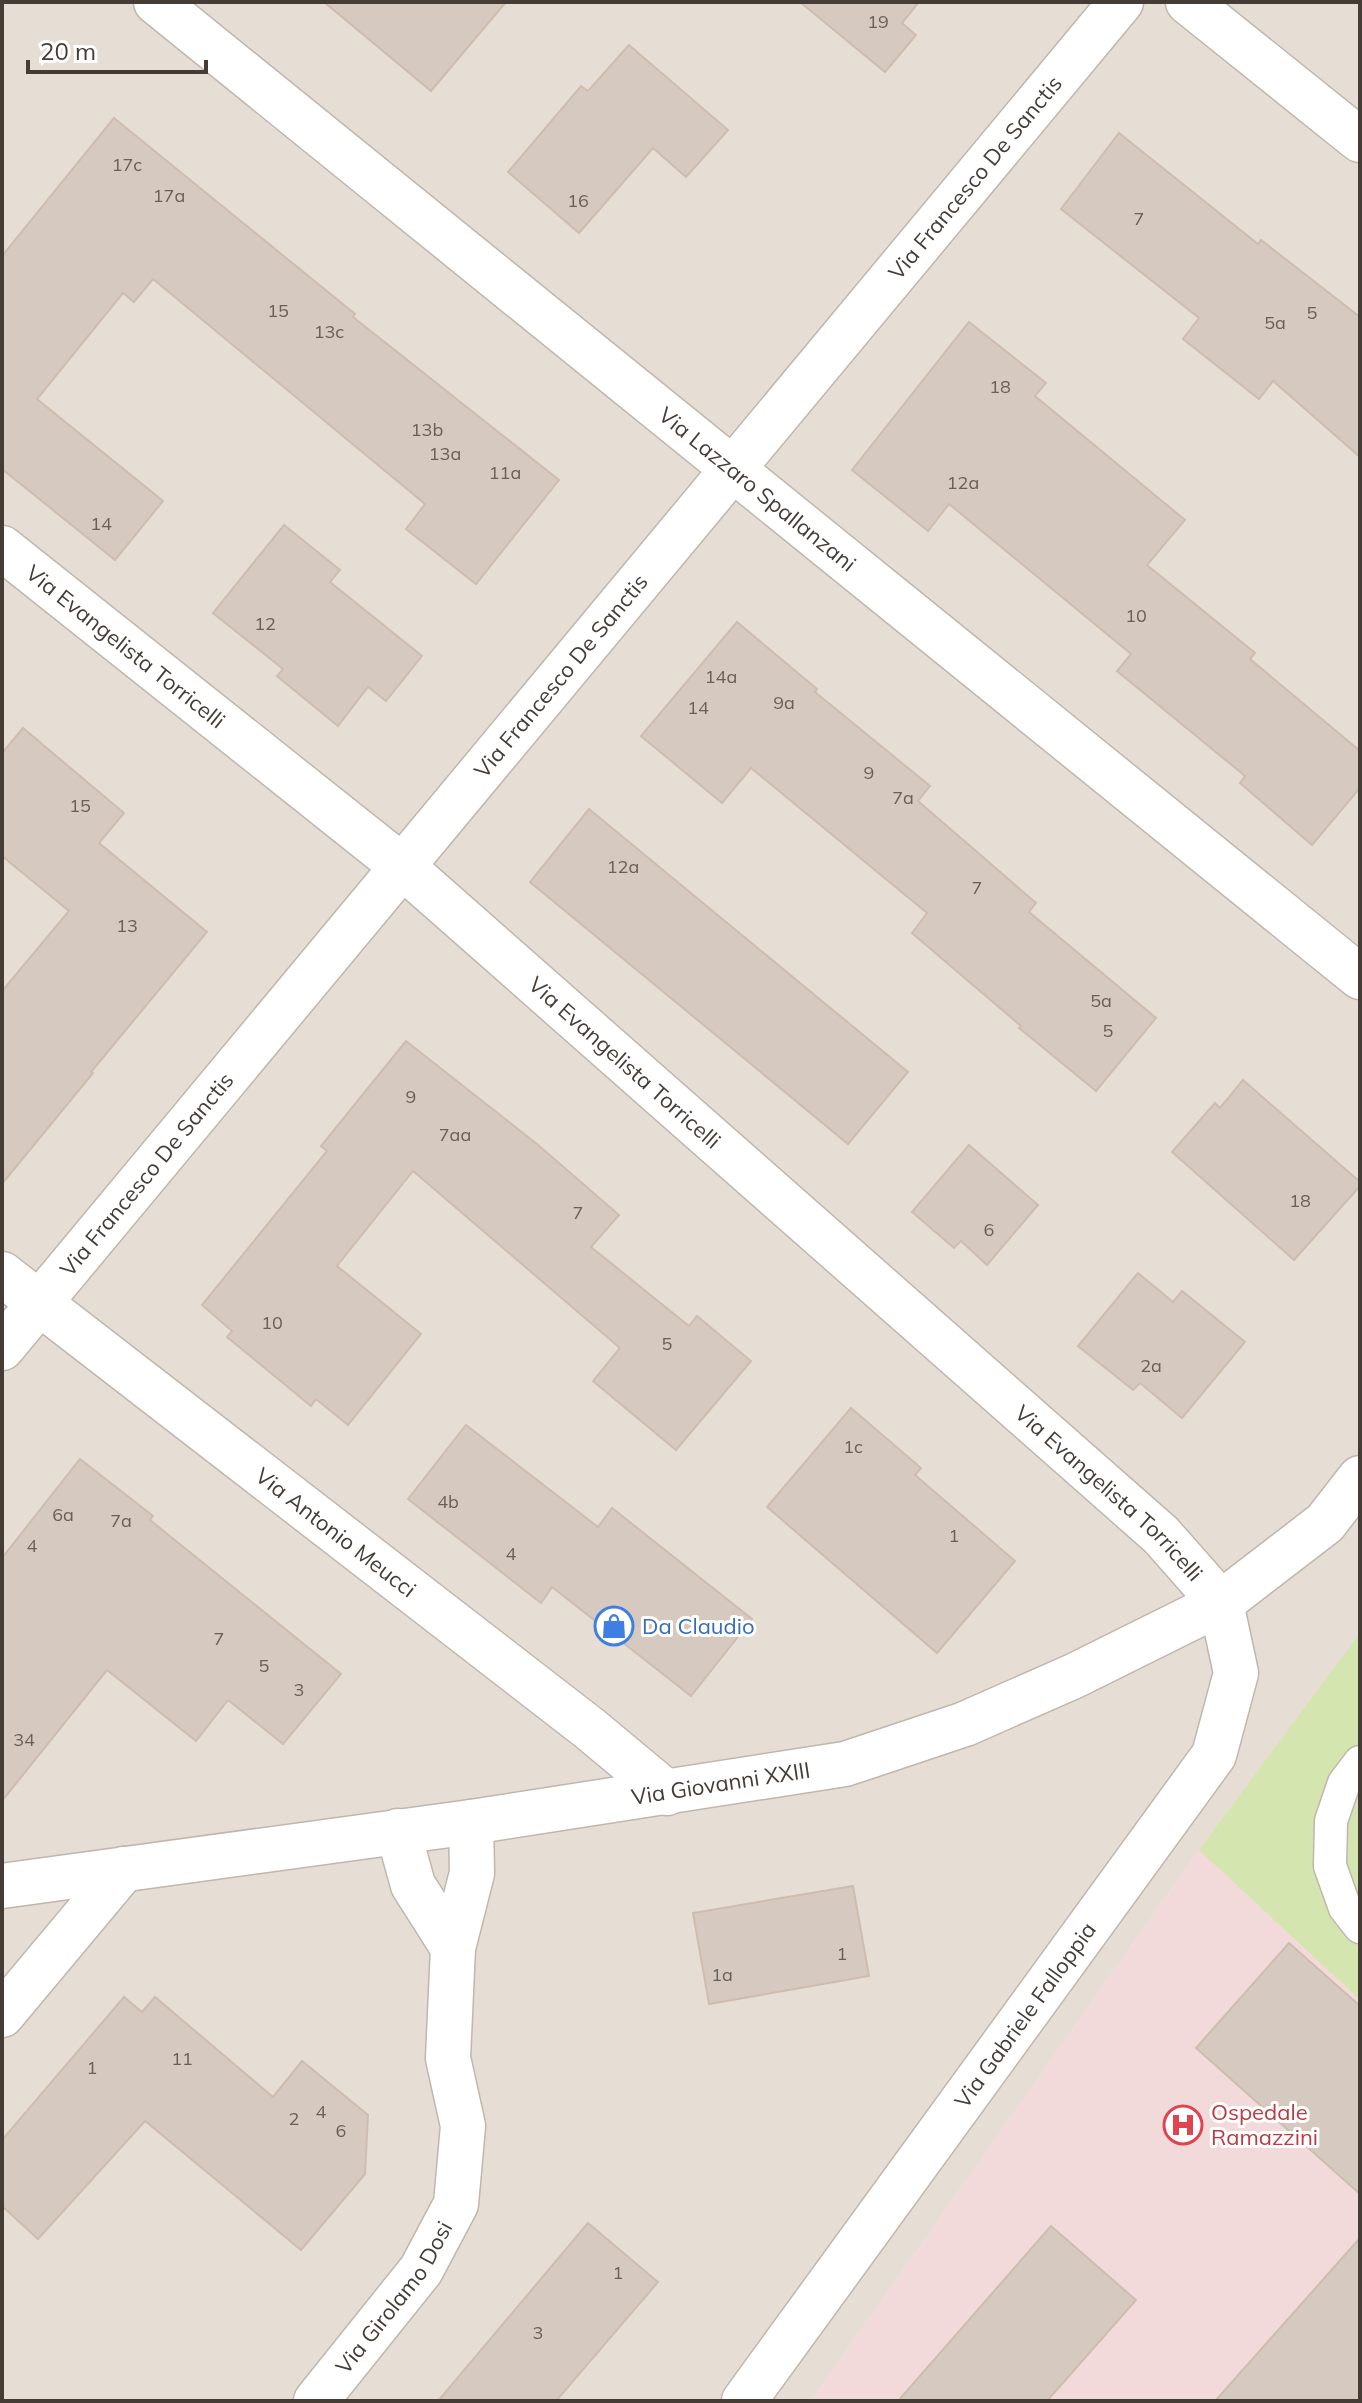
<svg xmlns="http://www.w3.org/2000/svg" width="1362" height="2403" viewBox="0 0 1362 2403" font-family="Mulish,sans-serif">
<rect width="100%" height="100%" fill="#f2ede6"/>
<polygon fill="#e6ded4" points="2,2 1360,2 1360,1660 1199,1850 811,2401 2,2401"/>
<polygon fill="#f2dada" points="1360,1660 1360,2401 811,2401 1199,1850"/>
<polygon fill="#d5e5b0" points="1360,1633 1360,2000 1199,1850"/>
<g fill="#d6c9bf" stroke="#cebdaf" stroke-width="2">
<polygon points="324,2 506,2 431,91"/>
<polygon points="800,2 919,2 902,23 916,35 885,72"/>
<polygon points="629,45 728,130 686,177 653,148 579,233 508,172 581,86 588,91"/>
<polygon points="114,118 355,314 353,317 559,480 476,584 406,529 425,504 153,279 134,302 123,293 37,399 163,501 115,560 2,469 2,256"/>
<polygon points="1119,133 1258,244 1261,240 1360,317 1360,457 1273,381 1259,399 1183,339 1199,318 1061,209"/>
<polygon points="969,322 1046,383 1035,396 1185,520 1147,565 1255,653 1250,659 1360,751 1360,788 1312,845 1240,783 1245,776 1117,671 1131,654 949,504 928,531 852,470"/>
<polygon points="284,525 340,570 330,582 422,656 386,701 368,687 338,726 277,676 283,669 213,613"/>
<polygon points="737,622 817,689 815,692 930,786 918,801 1036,903 1029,912 1156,1018 1096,1091 1019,1028 1021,1026 912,933 927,913 751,768 722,803 641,736"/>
<polygon points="23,728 124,813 99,843 207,932 91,1072 93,1073 2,1184 2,991 69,911 2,856 2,753"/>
<polygon points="589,809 908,1072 848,1144 530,882"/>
<polygon points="406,1041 537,1144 619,1215 591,1247 689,1326 697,1316 751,1361 676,1450 593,1381 620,1348 413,1171 337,1266 421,1334 348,1425 316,1399 311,1406 227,1337 232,1331 202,1305 327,1151 321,1146"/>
<polygon points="1243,1080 1360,1182 1360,1186 1294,1260 1172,1152 1215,1103 1220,1108"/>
<polygon points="969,1145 1038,1205 987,1265 961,1241 954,1248 912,1212"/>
<polygon points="1138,1273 1173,1302 1182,1291 1245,1342 1182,1418 1140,1383 1133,1390 1078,1346"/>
<polygon points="851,1408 921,1468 915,1475 1015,1561 937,1653 767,1507"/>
<polygon points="466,1425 598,1527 612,1508 752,1619 691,1696 552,1587 541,1603 408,1499"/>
<polygon points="80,1459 153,1516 150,1520 341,1674 283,1744 228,1700 196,1741 107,1670 2,1801 2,1558"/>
<polygon points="853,1886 869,1976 709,2004 693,1913"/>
<polygon points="1289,1943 1360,2006 1360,2194 1196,2048"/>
<polygon points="124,1997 142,2012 155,1997 273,2097 302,2061 368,2115 365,2174 301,2250 145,2121 38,2239 2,2206 2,2140"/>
<polygon points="588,2223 658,2282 556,2401 438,2401"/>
<polygon points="1051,2226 1136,2300 1047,2401 898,2401"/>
<polygon points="1360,2238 1360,2401 1215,2401"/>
</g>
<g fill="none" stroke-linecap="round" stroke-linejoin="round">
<defs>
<polyline id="service" points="1360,1762 1344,1783 1331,1821 1330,1866 1345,1908 1360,1927"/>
<g id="minor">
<path id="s1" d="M156,2L1360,977"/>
<polyline points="1188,2 1360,140"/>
<path id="s2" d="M2,548L403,867L1161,1535L1221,1603L1236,1673L1214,1755L744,2401"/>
<path id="s3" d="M2,1274L589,1728L667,1793"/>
<path id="s4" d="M2,1348L1121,2"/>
<polyline points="398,1831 413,1885 453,1948"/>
<polyline points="2,2015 124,1869"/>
<path id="s5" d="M316,2401L421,2270L456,2204L463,2126L448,2058L453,1948L472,1873L471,1822"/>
</g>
<g id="tertiary">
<path id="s6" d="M2,1886L471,1822L845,1764L965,1724L1074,1676L1221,1603L1325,1523L1360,1478"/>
</g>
</defs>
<use href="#service" stroke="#c0b6ac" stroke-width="35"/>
<use href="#minor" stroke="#c0b6ac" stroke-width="47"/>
<use href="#tertiary" stroke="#c0b6ac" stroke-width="47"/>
<use href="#service" stroke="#fff" stroke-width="32"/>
<use href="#minor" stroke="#fff" stroke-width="44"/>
<use href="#tertiary" stroke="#fff" stroke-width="44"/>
</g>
<defs>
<symbol id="shop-ring" viewBox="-11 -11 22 22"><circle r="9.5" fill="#fff" stroke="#3f7fe0" stroke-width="1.5"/><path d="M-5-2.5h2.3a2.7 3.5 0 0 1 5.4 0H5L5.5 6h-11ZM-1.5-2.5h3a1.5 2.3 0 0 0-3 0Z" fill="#3f7fe0"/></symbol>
<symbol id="hospital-ring" viewBox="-11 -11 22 22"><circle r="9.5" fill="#fff" stroke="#e0444e" stroke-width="1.5"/><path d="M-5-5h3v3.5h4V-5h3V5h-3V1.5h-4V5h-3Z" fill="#e0444e"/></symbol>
</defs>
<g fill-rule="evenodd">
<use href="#shop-ring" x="592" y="1604" width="44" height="44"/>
<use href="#hospital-ring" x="1161" y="2103" width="44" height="44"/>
</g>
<g text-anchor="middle" stroke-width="6" stroke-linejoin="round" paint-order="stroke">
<g font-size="18" fill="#685f58">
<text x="878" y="28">19</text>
<text x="127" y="171">17c</text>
<text x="169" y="202">17a</text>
<text x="578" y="207">16</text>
<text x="1139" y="225">7</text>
<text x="278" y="317">15</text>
<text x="1312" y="319">5</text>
<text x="1275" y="329">5a</text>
<text x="329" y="338">13c</text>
<text x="1000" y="393">18</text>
<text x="427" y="436">13b</text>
<text x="445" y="460">13a</text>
<text x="505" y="479">11a</text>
<text x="963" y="489">12a</text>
<text x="101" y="530">14</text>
<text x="1136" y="622">10</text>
<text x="265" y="630">12</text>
<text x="721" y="683">14a</text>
<text x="784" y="709">9a</text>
<text x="698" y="714">14</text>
<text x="869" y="779">9</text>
<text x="903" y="804">7a</text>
<text x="80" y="812">15</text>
<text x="623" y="873">12a</text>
<text x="977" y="894">7</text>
<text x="127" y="932">13</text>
<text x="1101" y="1007">5a</text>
<text x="1108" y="1037">5</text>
<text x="411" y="1103">9</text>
<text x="455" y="1141">7aa</text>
<text x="1300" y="1207">18</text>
<text x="578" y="1219">7</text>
<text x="989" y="1236">6</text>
<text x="272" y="1329">10</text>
<text x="667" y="1350">5</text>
<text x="1151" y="1372">2a</text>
<text x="853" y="1453">1c</text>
<text x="448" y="1508">4b</text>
<text x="63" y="1521">6a</text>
<text x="121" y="1527">7a</text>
<text x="954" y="1542">1</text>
<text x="32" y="1552">4</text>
<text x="511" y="1560">4</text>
<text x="219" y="1645">7</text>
<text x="264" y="1672">5</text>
<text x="299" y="1696">3</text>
<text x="24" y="1746">34</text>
<text x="842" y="1960">1</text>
<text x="722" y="1981">1a</text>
<text x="182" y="2065">11</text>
<text x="92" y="2074">1</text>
<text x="321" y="2118">4</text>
<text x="294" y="2125">2</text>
<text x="341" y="2137">6</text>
<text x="618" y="2279">1</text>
<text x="538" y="2339">3</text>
</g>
<g font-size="22" fill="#443c35" stroke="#fff">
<text dy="8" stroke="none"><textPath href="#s4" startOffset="1522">Via Francesco De Sanctis</textPath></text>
<text dy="8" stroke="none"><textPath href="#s1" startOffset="774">Via Lazzaro Spallanzani</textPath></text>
<text dy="8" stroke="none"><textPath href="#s2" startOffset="158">Via Evangelista Torricelli</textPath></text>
<text dy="8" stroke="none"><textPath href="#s4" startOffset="874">Via Francesco De Sanctis</textPath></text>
<text dy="8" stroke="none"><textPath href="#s2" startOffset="808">Via Evangelista Torricelli</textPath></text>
<text dy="8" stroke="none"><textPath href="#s4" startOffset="226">Via Francesco De Sanctis</textPath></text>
<text dy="8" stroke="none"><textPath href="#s2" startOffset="1456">Via Evangelista Torricelli</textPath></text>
<text dy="8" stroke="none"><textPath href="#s3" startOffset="422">Via Antonio Meucci</textPath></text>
<text dy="8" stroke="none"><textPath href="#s6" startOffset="726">Via Giovanni XXIII</textPath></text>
<text transform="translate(1025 2015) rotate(-54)" y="8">Via Gabriele Falloppia</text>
<text dy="8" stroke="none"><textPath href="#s5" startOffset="130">Via Girolamo Dosi</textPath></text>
</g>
<g font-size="22" fill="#366cbe" stroke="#fff" text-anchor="start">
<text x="642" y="1634">Da Claudio</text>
</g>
<g font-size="22" fill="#be3a42" stroke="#fff" text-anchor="start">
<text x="1211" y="2120">Ospedale<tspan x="1211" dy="25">Ramazzini</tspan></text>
</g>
</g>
<rect width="1362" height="2403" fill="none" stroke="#443c35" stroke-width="8"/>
<path d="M28 60v12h178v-12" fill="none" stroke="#443c35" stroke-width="4"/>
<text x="40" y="60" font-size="24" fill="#443c35" stroke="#ffffff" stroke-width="6" paint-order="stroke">20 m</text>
</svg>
